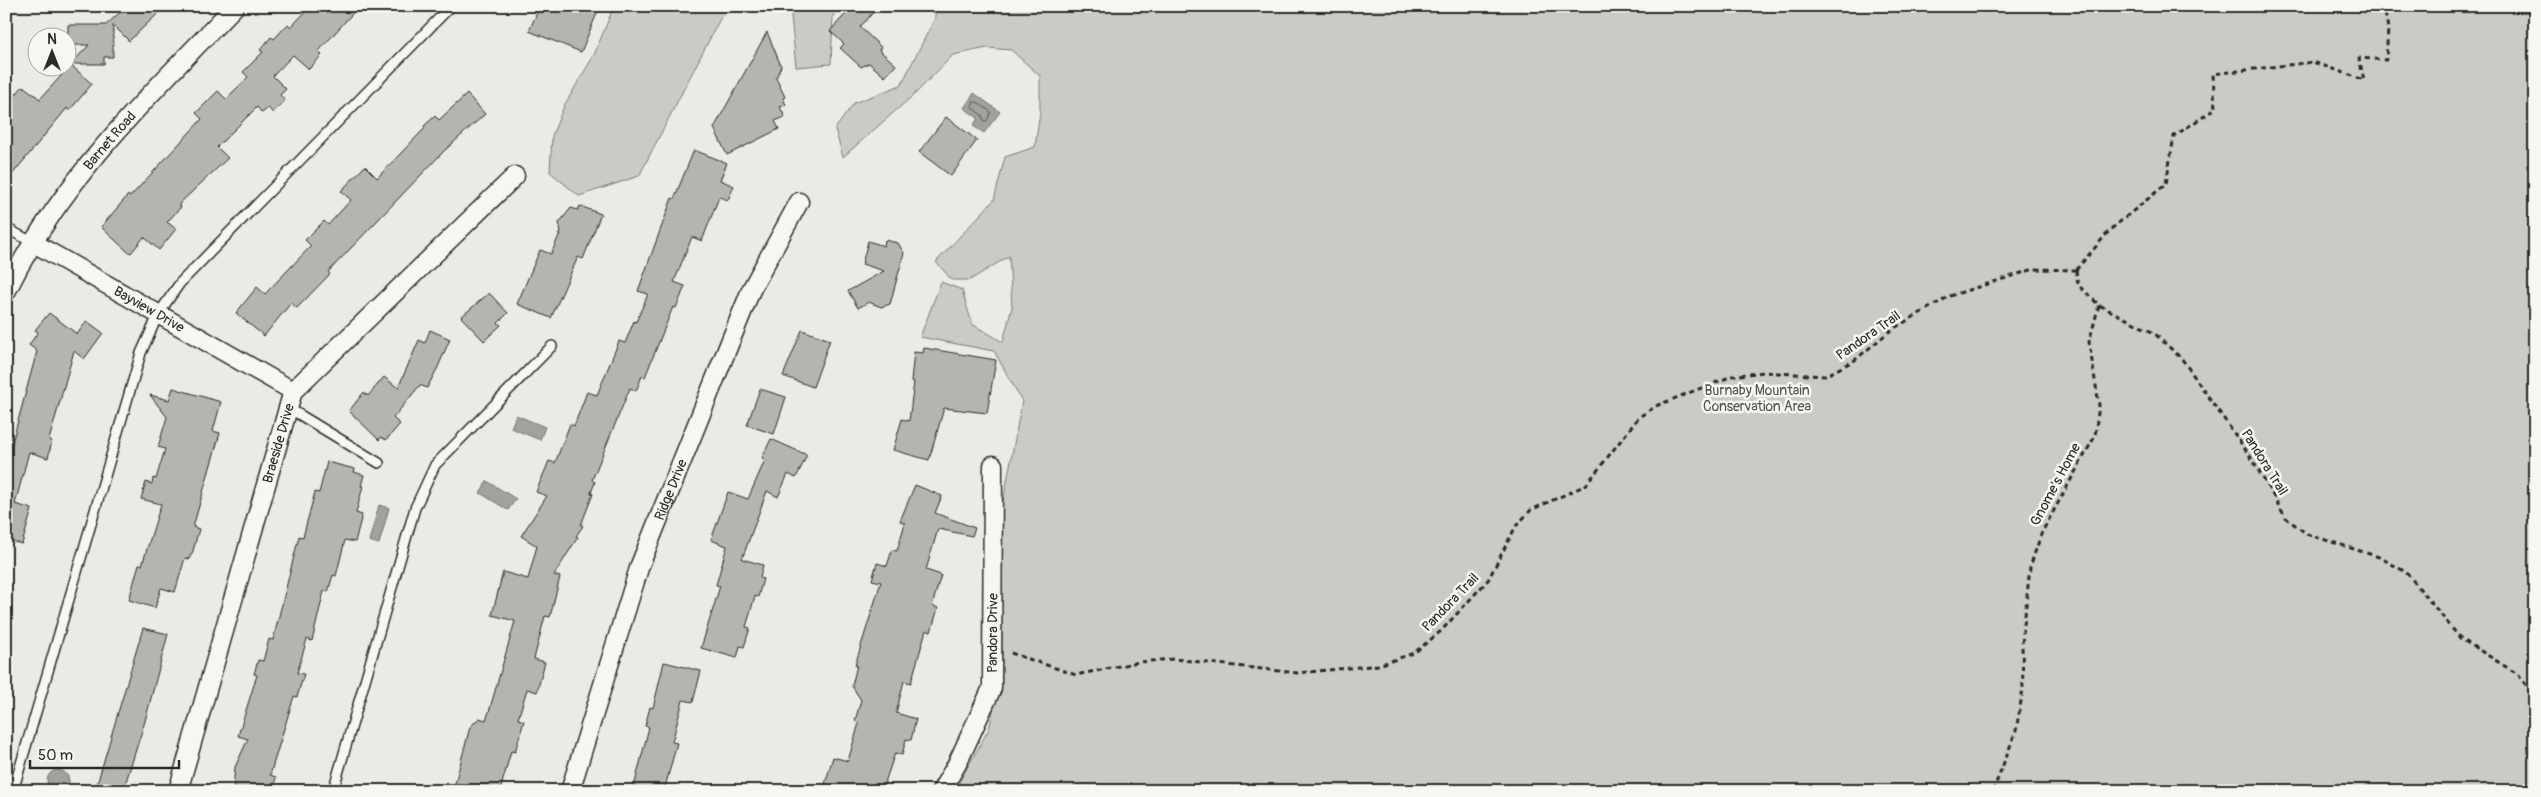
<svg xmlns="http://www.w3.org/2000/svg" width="2541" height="797" viewBox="0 0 2541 797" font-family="Pangolin,sans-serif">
<rect width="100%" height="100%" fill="#eaeae6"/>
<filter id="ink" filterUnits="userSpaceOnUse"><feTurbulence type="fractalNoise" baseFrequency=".02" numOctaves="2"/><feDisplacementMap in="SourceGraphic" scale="10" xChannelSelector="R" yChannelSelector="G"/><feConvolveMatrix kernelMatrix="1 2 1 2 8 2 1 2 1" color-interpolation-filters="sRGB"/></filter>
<g filter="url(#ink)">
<g fill="#cacac7" stroke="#7a7a79">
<polygon points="614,6 734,6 721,17 639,176 579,196 550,172 552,136 564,106 594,55"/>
<polygon points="790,6 844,6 833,15 831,64 796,67"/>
<polygon points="935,6 2535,6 2535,791 954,791 989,729 1002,669 1001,513 1022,401 994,351 920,337 941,282 962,290 972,324 1003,342 1012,307 1009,256 970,280 952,280 936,262 994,200 1005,157 1035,147 1040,112 1040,76 1011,50 987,48 953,55 917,92 843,157 835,129 854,103 901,85 935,18"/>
</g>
<g fill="#a1a19e" stroke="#727270">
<polygon points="974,93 1000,112 984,133 973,126 978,118 964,108"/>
<polygon points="516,415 545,427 540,440 511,428"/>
<polygon points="487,481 516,499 508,510 480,493"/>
<polygon points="379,505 389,508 379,544 369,541"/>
<circle cx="58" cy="781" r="11"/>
</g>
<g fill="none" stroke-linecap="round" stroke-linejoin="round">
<polygon stroke="#5a5a59" stroke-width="1" points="974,102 977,102 991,112 987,121 984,121 982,115 972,108"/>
</g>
<g fill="#b4b4b1" stroke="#2b2b2b">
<polygon points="127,6 166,6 129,41 113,25 113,57 104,57 104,64 71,64 89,45 68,45 68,25 106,25"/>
<polygon points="311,6 359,6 318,52 322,55 309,69 293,55 273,76 286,89 280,95 285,100 273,113 268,108 262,113 257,107 217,147 228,158 179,204 181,207 167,222 176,229 159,250 144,237 131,253 127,251 101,227 128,195 130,197 202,119 196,113 218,91 226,99 248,77 243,72 263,52 260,50 271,37 274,39 288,24 291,27"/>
<polygon points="540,6 600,6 581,52 529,31"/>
<polygon points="853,6 879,6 860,27 881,47 879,50 896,65 885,77 869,63 861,67 840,48 844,44 830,31"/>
<polygon points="767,32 781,66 776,78 785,97 783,98 786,105 780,107 785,117 775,121 779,129 727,155 714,128"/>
<polygon points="71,65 92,84 69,111 67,108 6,182 6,106 23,86 40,99"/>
<polygon points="467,94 485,114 444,151 328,272 330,274 297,308 291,303 264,336 236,313 257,287 265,294 311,246 305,240 324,221 328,225 351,200 341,191 365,166 377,178 425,128 424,126 435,116 439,120"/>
<polygon points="946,117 977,140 951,176 919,152"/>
<polygon points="694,150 727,163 720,180 734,186 728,200 719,197 702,241 692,237 674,282 685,286 676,308 673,307 645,377 642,376 636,391 630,388 592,480 595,482 591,493 593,494 581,525 583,526 576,536 578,537 554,575 560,577 550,617 545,616 534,659 545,662 537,692 527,689 518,719 524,721 515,752 511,751 500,791 453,791 470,727 479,718 486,720 489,712 515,621 492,615 503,572 528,579 537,546 521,536 547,496 536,492 549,461 555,463 570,424 574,426 587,392 597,395 619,341 625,343 634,321 636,322 648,294 638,291 672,198 674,199"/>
<polygon points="580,206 601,214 583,259 578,257 551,318 517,304 540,250 551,254 561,231 559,223 571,208 578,210"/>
<polygon points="885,240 898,243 904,253 890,304 881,307 869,302 858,308 848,291 884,271 862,264 868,241 884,246"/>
<polygon points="489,293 508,313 498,323 501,325 484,341 461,317"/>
<polygon points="49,313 77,334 87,321 103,333 84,359 74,351 49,440 52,441 48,458 29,452 15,504 32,509 22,544 6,540 6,465 37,351 29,345 38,332 35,330"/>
<polygon points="430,330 450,339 438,367 427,388 420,385 393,418 400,424 386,440 381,437 379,440 349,411 364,392 368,396 384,377 398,388 419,340 425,343"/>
<polygon points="802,330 830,340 813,387 783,376"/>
<polygon points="924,348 996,360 987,413 944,408 929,460 893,450 902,419 909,421 914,382 911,381 914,352 923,353"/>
<polygon points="173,388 221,402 213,431 220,433 193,527 199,529 193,551 189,559 185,558 175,592 161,588 155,608 129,600 139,564 142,565 161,504 141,499 146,482 152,484 153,478 156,479 165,449 158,447 167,417 150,395 169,400"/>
<polygon points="760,389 786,397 774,434 747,425"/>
<polygon points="771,439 807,455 796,478 788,474 778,497 767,491 742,559 763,565 760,578 763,579 758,597 755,596 746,627 750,628 744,647 740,646 737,658 701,648 720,586 716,585 727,546 711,540 728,492 748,499 765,460 762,458"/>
<polygon points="327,462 355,469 354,472 364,475 361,486 363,486 356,513 362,515 355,542 345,540 336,576 333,575 328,592 324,591 312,641 307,639 297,673 304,674 297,697 294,696 270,775 276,777 273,791 233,791 235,767 248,739 238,736 257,675 254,674 258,660 263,661 269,639 273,640 299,536 303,537 315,492 319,493"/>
<polygon points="915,485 942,496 935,513 975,528 972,536 938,529 926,570 941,575 932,606 938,608 931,632 926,630 911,683 904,681 896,713 916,719 911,740 906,739 902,755 895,753 882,791 823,791 833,757 848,761 859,723 855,721 861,700 852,686 857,665 855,665 881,582 872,580 877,563 887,566 892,550 897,551 905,523 900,521"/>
<polygon points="143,628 168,634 145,721 123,791 95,791"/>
<polygon points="664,662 701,671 693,702 683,700 672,742 677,743 664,791 633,791 649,727 645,726 650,707 653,708"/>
</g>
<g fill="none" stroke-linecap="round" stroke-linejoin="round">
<defs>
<g id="service">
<polyline points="6,7 7,6"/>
<polyline points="6,228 32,242"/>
<polyline points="287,407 379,463"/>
<polyline points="13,791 141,353 159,313 180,283 451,6"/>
<polyline points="333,791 415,508 435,465 552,346"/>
</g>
<g id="minor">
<path id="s1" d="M32,242L293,391"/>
<path id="s2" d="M6,292C60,180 150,95 235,6"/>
<path id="s3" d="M178,791L293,391L515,176"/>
<path id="s4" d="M570,791L640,565L751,290L799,202"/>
<path id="s5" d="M941,791L957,764L992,688L993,465"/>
</g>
</defs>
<use href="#service" stroke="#2b2b2b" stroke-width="12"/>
<use href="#minor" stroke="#2b2b2b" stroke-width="21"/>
<g stroke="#2b2b2b" stroke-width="3" stroke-dasharray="5 4" stroke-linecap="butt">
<polyline points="2419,6 2469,11 2479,6"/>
<polyline points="2076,270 2078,285 2099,305 2154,333 2182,359 2250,456 2286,518 2307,534 2379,557 2406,572 2460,638 2519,675 2535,698"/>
<polyline points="2076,270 2110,230 2166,184 2174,136 2215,109 2213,74 2313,62 2364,80 2359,58 2386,60 2388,29 2384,6"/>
<polyline points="1011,653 1076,675 1139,662 1174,659 1298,673 1379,665 1414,653 1441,631 1488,580 1516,526 1531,510 1586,485 1639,417 1658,405 1732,376 1763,372 1825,376 1855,360 1891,330 1950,296 2034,269 2076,270"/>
<polyline points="1993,791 2016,731 2023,689 2022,644 2030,567 2042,532 2095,436 2099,405 2089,342 2099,305"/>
</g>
<use href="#service" stroke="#f6f6f2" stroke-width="9"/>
<use href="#minor" stroke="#f6f6f2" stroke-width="18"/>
</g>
</g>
<g text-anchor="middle" stroke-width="5" stroke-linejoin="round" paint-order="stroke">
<g font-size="14" fill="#2b2b2b" stroke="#f6f6f2">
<text dy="5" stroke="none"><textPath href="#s2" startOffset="184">Barnet Road</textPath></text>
<text dy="5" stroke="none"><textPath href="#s1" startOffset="135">Bayview Drive</textPath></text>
<text transform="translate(1868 335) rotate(-35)" y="5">Pandora Trail</text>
<text dy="5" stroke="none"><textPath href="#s3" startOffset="362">Braeside Drive</textPath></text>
<text transform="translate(2265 462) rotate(58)" y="5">Pandora Trail</text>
<text transform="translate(2055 484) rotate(-62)" y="5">Gnome's Home</text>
<text dy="5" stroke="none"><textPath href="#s4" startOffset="318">Ridge Drive</textPath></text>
<text transform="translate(1450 602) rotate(-46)" y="5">Pandora Trail</text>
<text dy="5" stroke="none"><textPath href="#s5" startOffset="170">Pandora Drive</textPath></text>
</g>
<g font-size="14" fill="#535352" stroke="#f6f6f2">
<text x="1757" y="395">Burnaby Mountain<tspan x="1757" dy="16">Conservation Area</tspan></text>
</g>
</g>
<rect width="2541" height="797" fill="none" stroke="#f6f6f2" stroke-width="25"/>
<rect x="12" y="12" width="2516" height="772" fill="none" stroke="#2b2b2b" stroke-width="2" filter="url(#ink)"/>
<g transform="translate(52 52)"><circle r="24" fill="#f6f6f2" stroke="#a5a5a2"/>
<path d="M0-4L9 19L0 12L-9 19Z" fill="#2b2b2b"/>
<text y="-8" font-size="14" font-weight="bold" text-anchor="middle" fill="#2b2b2b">N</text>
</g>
<path d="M30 760v8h149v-8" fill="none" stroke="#2b2b2b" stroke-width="2.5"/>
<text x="38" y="760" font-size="15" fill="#2b2b2b" stroke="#f6f6f2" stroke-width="4" paint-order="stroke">50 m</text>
</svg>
